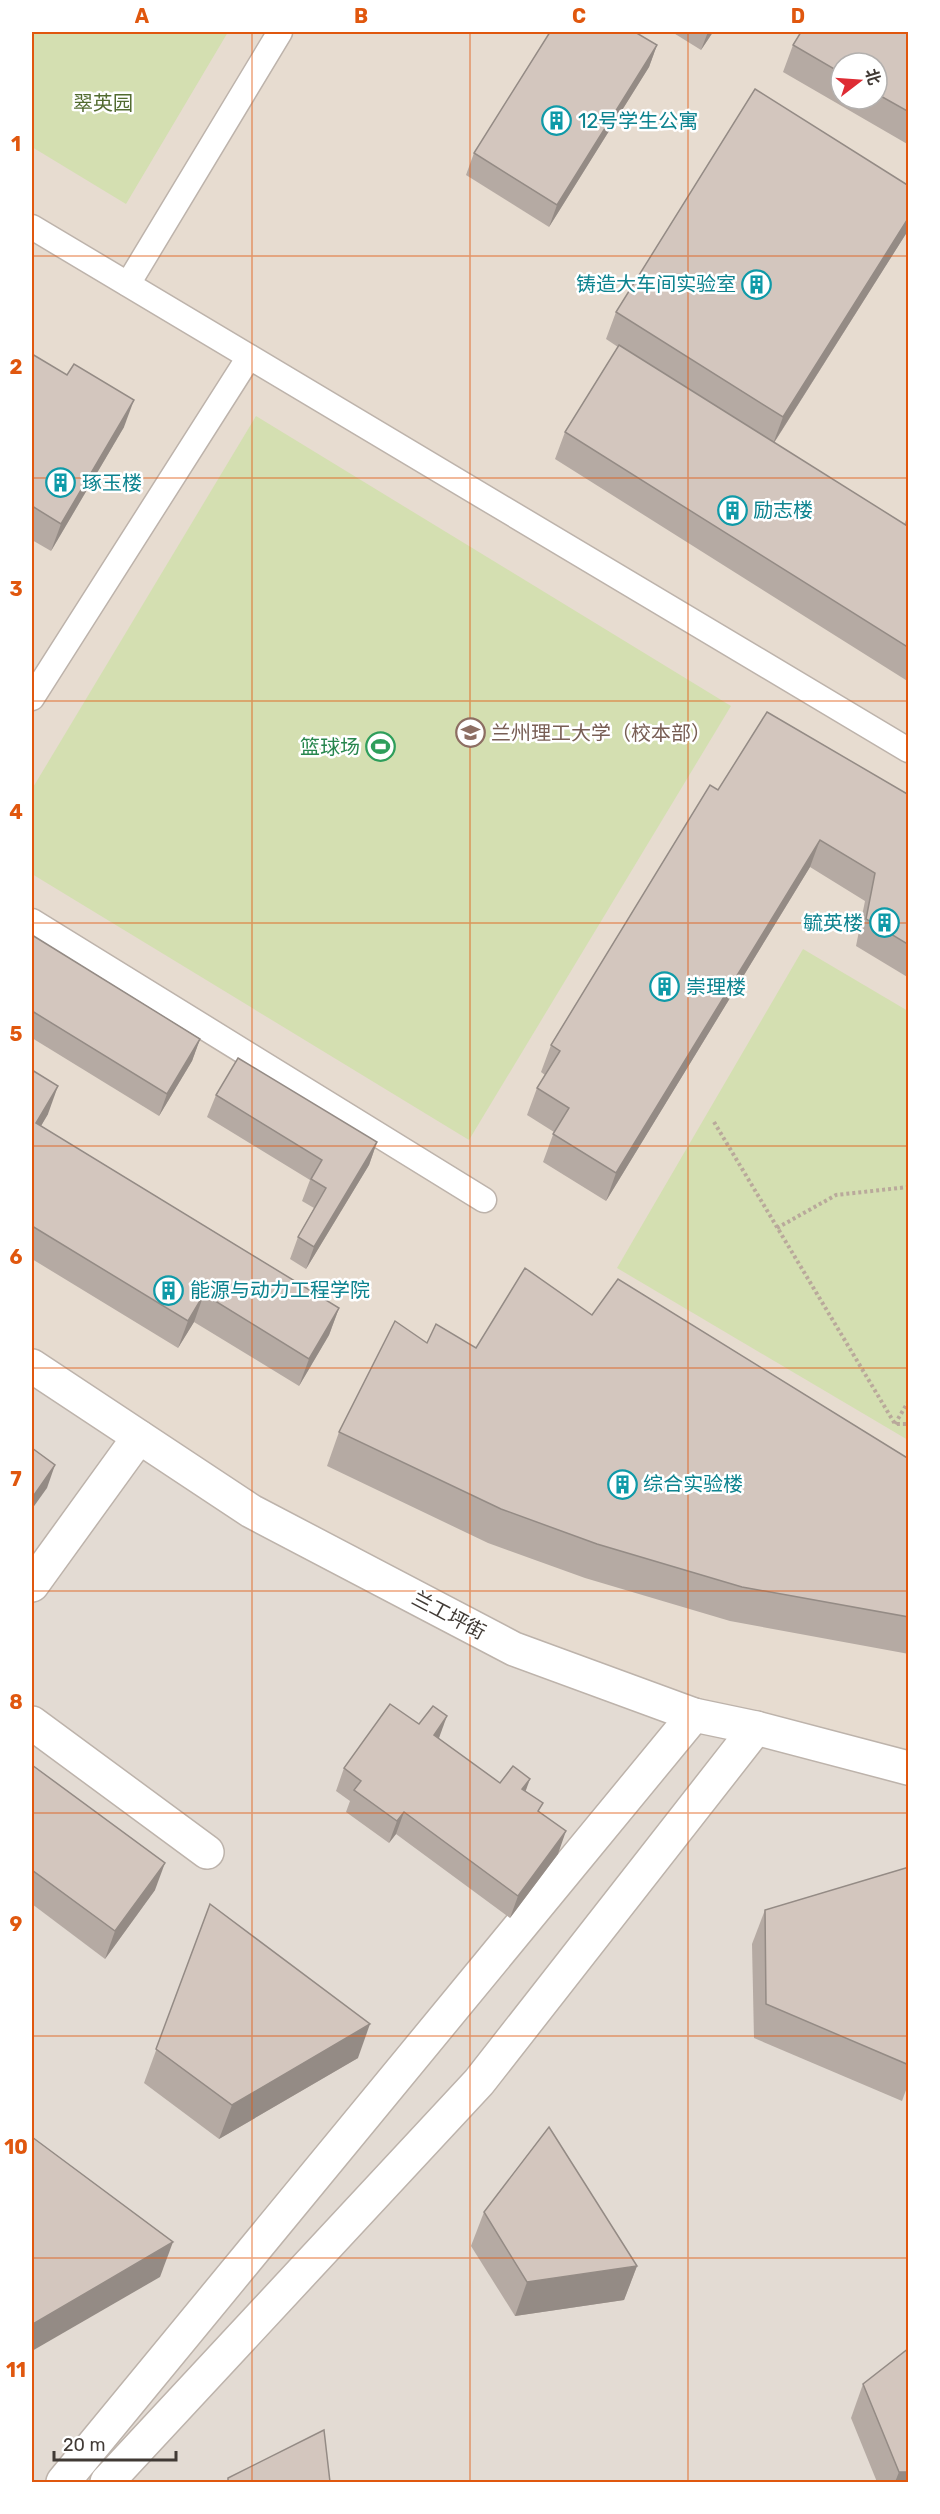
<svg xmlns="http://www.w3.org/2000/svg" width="940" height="2514" viewBox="0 0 940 2514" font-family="Rubik,'Noto Sans SC',sans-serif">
<rect width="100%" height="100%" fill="#efeae4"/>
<polygon fill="#e3dbd3" points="32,1366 908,1768 908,2482 32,2482"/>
<path fill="#e7dcd0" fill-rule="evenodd" d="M32,32H908V1768L514,1649L32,1366ZM841,63H877V99H841Z"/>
<g fill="#d4dfb1">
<polygon points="32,32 228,32 126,204 32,147"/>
<polygon points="256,416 731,706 469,1140 32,874 32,789"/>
<polygon points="803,949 908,1011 908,1440 617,1268"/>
</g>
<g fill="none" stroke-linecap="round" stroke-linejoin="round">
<defs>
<g id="service">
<polyline points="32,227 908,750"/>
<polyline points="128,284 280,32"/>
<polyline points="32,698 249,357"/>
<polyline points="32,921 484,1200"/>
</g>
<g id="minor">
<polyline points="32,1366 251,1511 514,1649 694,1715 756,1728 908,1768"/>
<polyline points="32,1585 139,1437"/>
<polyline points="32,1723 207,1852"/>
<polyline points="63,2482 694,1715"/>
<polyline points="107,2482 479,2082 756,1728"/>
</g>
</defs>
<use href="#service" stroke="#bdb3ab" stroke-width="27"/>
<use href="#minor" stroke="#bdb3ab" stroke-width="36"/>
<g stroke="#b9a99b" stroke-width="4" stroke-dasharray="3 3" stroke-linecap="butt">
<polyline points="714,1122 895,1424 908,1424"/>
<polyline points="777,1228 836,1195 908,1187"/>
<polyline points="895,1424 908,1402"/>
</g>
<use href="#service" stroke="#fff" stroke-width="24"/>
<use href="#minor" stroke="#fff" stroke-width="33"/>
</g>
<g fill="#b5aaa3" fill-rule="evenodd">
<polygon points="672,32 713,32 701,50"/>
<path d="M909,32V145L783,72L793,45ZM841,63H877V99H841Z"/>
<polygon points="657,45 649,67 549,227 466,175 474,153"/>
<polygon points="909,186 909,229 774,443 904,525 909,512 909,682 555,459 565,432 618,347 606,339 616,312"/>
<polygon points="32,354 124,427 51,551 32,540"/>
<polygon points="718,790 909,795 909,978 856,946 865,901 810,867 606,1201 543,1162 554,1132 527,1115 537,1088 545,1075 541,1072 551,1045"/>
<polygon points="32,935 200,1039 192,1061 159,1116 32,1038"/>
<polygon points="32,1070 48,1114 41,1126 339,1308 329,1335 299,1386 194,1322 178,1348 32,1259"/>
<polygon points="216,1095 377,1142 369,1165 306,1269 290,1259 298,1237 314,1208 302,1201 310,1180 207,1117"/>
<polygon points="592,1315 909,1459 909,1654 730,1621 585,1578 488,1543 327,1466 339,1432 427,1343 476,1348"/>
<polygon points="419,1724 500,1783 525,1791 539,1812 558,1854 510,1918 396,1834 389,1843 346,1812 350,1801 336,1791 344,1768"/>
<polygon points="32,1765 155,1890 105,1959 32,1904"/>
<polygon points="909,1867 909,2082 902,2101 754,2038 752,1944 765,1910"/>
<polygon points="210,1904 358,2058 219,2139 144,2083"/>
<polygon points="484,2212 637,2266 624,2300 515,2316 471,2246"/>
<polygon points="863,2384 909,2482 877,2482 851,2418"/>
</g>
<g fill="#948b85">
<polygon points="708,32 713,32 701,50"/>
<polygon points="657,45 649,67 549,227 557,205"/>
<polygon points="909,217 909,229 773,444 783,417"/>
<polygon points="134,400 124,427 51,551 61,524"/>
<polygon points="820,840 810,867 606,1201 616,1173"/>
<polygon points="200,1039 192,1061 159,1116 167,1094"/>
<polygon points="58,1086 48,1114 32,1141 36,1123"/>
<polygon points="377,1142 369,1165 306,1269 314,1247"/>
<polygon points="204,1294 194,1322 178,1348 188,1321"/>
<polygon points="339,1308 329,1335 299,1386 309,1359"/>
<polygon points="55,1465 47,1488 32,1509 32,1498"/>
<polygon points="447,1716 439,1738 426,1757 434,1735"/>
<polygon points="530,1779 522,1801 522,1789"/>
<polygon points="404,1812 396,1834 389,1843 397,1821"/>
<polygon points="566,1831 558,1854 510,1918 518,1896"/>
<polygon points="165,1863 155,1890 105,1959 115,1931"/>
<polygon points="370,2024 358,2058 219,2139 232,2105"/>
<polygon points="173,2242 160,2277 32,2351 32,2329 33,2324"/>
<polygon points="637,2266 624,2300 515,2316 527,2282"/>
<polygon points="899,2472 909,2472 909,2482 895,2482"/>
</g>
<g fill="#d3c6be" stroke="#948b85" stroke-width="1.5">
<polygon points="550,32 635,32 657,45 557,205 474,153"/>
<polygon points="801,32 909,32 909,112 877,94 877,63 841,63 841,73 793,45"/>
<polygon points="755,89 909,186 909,217 783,417 616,312"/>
<polygon points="619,345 909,527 909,648 565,432"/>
<polygon points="32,354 67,375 74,364 134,400 61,524 32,506"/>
<polygon points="767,712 909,795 909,945 866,919 875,873 820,840 616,1173 553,1134 569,1108 537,1088 560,1051 551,1045 710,785 718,790"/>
<polygon points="32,935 200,1039 167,1094 32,1011"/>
<polygon points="238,1058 377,1142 314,1247 298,1237 326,1188 311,1179 322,1160 216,1095"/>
<polygon points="32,1070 58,1086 36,1123 339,1308 309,1359 204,1294 188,1321 32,1226"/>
<polygon points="525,1268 592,1315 618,1279 909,1459 909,1617 742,1587 597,1544 501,1509 339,1432 395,1321 427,1343 436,1324 476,1348"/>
<polygon points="32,1448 55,1465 32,1498"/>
<polygon points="390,1704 419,1724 433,1706 447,1716 434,1735 500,1783 513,1766 530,1779 522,1789 543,1803 538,1811 566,1831 518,1896 404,1812 397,1821 354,1790 361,1781 344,1768"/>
<polygon points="32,1765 165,1863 115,1931 32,1870"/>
<polygon points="909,1867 909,2065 766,2004 765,1910"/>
<polygon points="210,1904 370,2024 232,2105 156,2049"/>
<polygon points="549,2127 637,2266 527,2282 484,2212"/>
<polygon points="32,2137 173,2242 33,2324 32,2322"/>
<polygon points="909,2348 909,2472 899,2472 863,2384"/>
<polygon points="324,2430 330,2482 228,2482 228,2478"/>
</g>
<path fill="none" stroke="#e0570e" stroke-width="1.5" stroke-opacity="0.55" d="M252,32V2482M470,32V2482M688,32V2482M32,256H908M32,478H908M32,701H908M32,923H908M32,1146H908M32,1368H908M32,1591H908M32,1813H908M32,2036H908M32,2258H908"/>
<defs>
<symbol id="building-ring" viewBox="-11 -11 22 22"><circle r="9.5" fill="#fff" stroke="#0f9aa8" stroke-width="1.5"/><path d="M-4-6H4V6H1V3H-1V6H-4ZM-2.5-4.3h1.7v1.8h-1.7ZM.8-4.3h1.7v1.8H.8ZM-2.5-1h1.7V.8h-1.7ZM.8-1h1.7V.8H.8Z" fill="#0f9aa8"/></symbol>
<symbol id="university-ring" viewBox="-11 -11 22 22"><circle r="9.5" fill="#fff" stroke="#8d6e63" stroke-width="1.5"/><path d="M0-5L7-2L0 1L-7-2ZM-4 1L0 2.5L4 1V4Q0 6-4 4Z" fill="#8d6e63"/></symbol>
<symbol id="stadium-ring" viewBox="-11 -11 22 22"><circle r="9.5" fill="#fff" stroke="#2e9e5b" stroke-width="1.5"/><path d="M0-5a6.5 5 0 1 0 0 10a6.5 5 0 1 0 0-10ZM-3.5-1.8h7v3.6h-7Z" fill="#2e9e5b"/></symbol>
</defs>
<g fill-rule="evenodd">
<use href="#building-ring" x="540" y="104" width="33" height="33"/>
<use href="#building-ring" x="740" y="268" width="33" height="33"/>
<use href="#building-ring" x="44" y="466" width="33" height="33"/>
<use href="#building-ring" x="716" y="494" width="33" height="33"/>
<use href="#university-ring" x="454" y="716" width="33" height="33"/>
<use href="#stadium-ring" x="364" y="730" width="33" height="33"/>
<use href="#building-ring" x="868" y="906" width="33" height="33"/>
<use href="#building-ring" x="648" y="970" width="33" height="33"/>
<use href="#building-ring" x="152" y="1274" width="33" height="33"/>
<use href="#building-ring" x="606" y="1468" width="33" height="33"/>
</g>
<g text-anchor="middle" stroke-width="5" stroke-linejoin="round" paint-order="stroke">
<g font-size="20" fill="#526b30" stroke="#fff">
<text x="103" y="110">翠英园</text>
</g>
<g font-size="20" fill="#0d838f" stroke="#fff" text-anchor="start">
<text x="578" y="128">12号学生公寓</text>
<text x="736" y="291" text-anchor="end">铸造大车间实验室</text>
<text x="82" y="490">琢玉楼</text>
<text x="753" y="517">励志楼</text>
<text x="863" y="930" text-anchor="end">毓英楼</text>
<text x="686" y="994">崇理楼</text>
<text x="190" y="1297">能源与动力工程学院</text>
<text x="643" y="1491">综合实验楼</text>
</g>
<g font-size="20" fill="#785e54" stroke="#fff" text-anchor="start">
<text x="491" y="740">兰州理工大学（校本部）</text>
</g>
<g font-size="20" fill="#27864d" stroke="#fff" text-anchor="end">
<text x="360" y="754">篮球场</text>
</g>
<g font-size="20" fill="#413a35" stroke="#fff">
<text transform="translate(449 1615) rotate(28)" y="7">兰工坪街</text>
</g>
</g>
<rect width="940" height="2514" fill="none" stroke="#ffffff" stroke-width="66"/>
<g transform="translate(859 81) rotate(73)"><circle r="28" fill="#ffffff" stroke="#b3b0ae" stroke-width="1.5"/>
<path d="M0-4.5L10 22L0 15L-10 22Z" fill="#de2c34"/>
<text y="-9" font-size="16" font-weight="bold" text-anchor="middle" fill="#413a35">北</text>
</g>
<path d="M54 2451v9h122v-9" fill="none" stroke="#413a35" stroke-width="3"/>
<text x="63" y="2451" font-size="18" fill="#413a35" stroke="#ffffff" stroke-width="4.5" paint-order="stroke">20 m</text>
<rect x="33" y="33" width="874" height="2448" fill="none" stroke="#e0570e" stroke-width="2"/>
<g font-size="20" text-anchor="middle" font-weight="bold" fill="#e0570e">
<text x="142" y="23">A</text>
<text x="361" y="23">B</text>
<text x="579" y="23">C</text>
<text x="798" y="23">D</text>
<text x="16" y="151">1</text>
<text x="16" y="374">2</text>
<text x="16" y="596">3</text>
<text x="16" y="819">4</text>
<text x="16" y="1041">5</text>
<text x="16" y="1264">6</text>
<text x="16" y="1486">7</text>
<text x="16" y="1709">8</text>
<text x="16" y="1931">9</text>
<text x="16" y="2154">10</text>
<text x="16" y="2377">11</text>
</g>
</svg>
